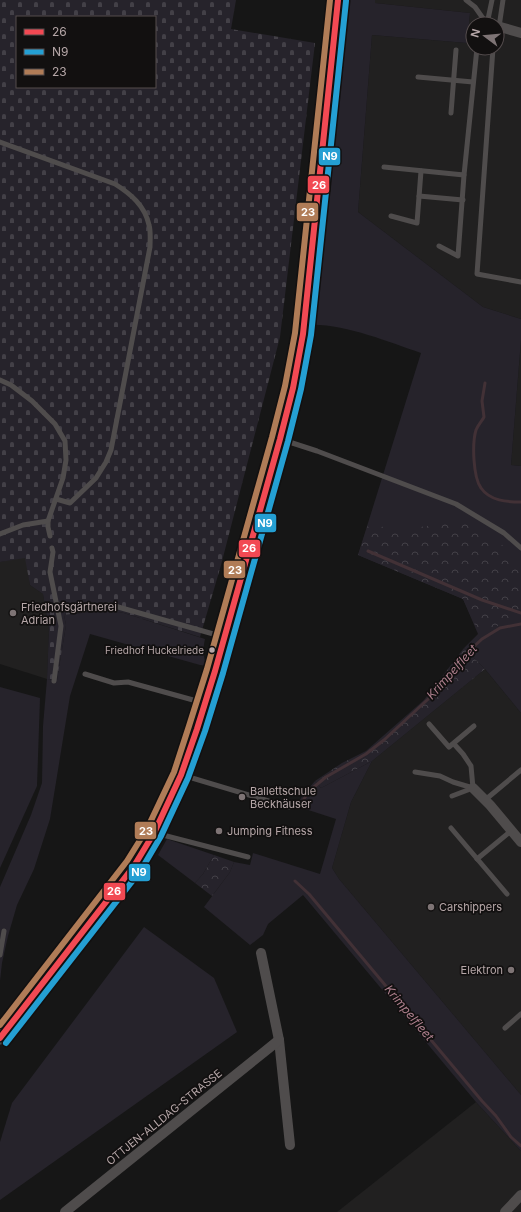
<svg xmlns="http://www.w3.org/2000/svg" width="521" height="1212" viewBox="0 0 521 1212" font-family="Inter,sans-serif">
<defs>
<pattern id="forest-crowns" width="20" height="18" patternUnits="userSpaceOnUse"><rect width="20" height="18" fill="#26232b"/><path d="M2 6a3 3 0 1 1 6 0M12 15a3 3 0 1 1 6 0" fill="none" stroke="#434047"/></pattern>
<pattern id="cemetery-stones" width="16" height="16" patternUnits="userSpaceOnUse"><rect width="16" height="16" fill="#26232b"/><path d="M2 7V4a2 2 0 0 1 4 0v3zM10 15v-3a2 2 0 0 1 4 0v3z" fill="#434047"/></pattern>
</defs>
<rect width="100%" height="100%" fill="#161616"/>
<g fill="#212020" fill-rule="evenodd">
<path d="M375,0H521V319L483,307L358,212L372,35L467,43L470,13L375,3ZM473,24H497V48H473Z"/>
<polygon points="521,340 521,466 511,465"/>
<polygon points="26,557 30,585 43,594 49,629 47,679 0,664 0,562"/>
<polygon points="485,669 521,713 521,1095 339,879 332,868 351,802 372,761"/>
<polygon points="476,1102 521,1151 521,1212 337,1212"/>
</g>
<g fill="#26232b">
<path d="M347,0H375V3L470,13L467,43L372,35L358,212L483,307L521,319V340L511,465L521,466V713L485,669L464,648L478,634L463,599L358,555L421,353C388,342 343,323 308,325L342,8L346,9Z"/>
<path d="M107,610L124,613L205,639C203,648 202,658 208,666L200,665L90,634L70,696L50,819L34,869L17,905L8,936L2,963L0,981V887L31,815L42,783L43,726L47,679L57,680L66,625L64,615Z"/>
<polygon points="0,687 40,698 37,786 0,868"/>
<polygon points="372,761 351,802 332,868 339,879 521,1095 521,1151 476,1102 303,895 268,924 263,935 250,945 204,907 230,872 234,862 250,865 253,853 320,874 336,819 296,806 303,795 315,781 321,788"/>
<polygon points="167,839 214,855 203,874 195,883 158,855"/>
<polygon points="144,927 214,978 237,1032 0,1200 0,1142 12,1103"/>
</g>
<g fill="url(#forest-crowns)">
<polygon points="460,521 499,541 521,568 521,620 489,628 479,634 463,599 358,555 369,522 394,531"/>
<polygon points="464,648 485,669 372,761 321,788 315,781 342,763 366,751 424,700"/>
<polygon points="214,855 234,862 230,872 212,896 195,883 203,874"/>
</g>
<path fill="url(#cemetery-stones)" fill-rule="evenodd" d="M0,0H236L231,29L315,43L280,337L221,565L200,637L124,613L107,610L64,615L66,625L57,680L47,679L49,629L43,594L30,585L25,558L0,562ZM17,17H155V87H17Z"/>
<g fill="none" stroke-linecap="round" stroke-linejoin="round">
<g stroke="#423136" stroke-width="3">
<path d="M485,383L482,401L484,417C482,421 478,425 476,430C472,443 473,477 481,488C490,501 507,502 521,502"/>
<polyline points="368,551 482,600 521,613"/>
<polyline points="299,807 309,791 326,777 366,754 384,740 439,689 467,653 482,639 500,628 521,624"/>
<polyline points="295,881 309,894 482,1101 496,1116 511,1137 521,1146"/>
</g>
<g stroke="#4f4c4c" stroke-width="5">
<polyline points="466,0 475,7 487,24"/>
<polyline points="487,24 492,0"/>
<polyline points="499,27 503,0"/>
<polyline points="493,48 477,274 521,282"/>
<polyline points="418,77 473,82"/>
<polyline points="451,113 456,50"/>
<path d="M0,142L115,184C131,194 145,206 149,225C151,232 150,240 150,247L111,450L106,462L96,478L70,503L56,499"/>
<polyline points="384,167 464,175 477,48"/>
<polyline points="419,196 463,200"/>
<polyline points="391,216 417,223 421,171"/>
<polyline points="439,246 458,256 464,175"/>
<polyline points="0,380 11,385 32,401 55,424 65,441 66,460 63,478 48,521 48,527 50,536"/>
<polyline points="280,439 317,451 456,504 504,533 521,548"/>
<polyline points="0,534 23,525 48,521"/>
<polyline points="52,548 53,552 50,572 61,626 54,681"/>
<polyline points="57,606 75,609 111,605 224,637"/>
<polyline points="85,674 114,683 128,682 204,703"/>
<polyline points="429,724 449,747 474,726"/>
<polyline points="454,744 463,754 471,766 473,788"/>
<polyline points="415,772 440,776 453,782 473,788"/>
<polyline points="182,775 289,807"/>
<polyline points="452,796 473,788"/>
<polyline points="485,800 521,770"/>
<polyline points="451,828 507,894"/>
<polyline points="155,833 248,857"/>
<polyline points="477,859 511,831"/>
<polyline points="0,955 4,931"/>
<polyline points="505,1028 521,1014"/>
</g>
<g stroke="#4f4c4c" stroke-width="10">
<polyline points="497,26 521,33"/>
<polyline points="473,788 490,805 521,842"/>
<polyline points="261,953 279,1040 290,1145"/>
<polyline points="65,1212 279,1040"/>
<polyline points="505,1212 521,1195"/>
</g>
<polyline stroke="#4d4a4a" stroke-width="13" points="0,1038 134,866 154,833 181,775 197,729 215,671 280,439 293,388 303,334 338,0"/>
<defs>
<polyline id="bus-1" points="0,1038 134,866 154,833 181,775 197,729 215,671 280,439 293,388 303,334 338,0"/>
<polyline id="bus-2" points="6,1043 141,870 161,836 188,778 205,731 223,673 288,441 301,389 311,335 346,1"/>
<polyline id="bus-3" points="0,1025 127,861 147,829 174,772 189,726 207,669 272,437 285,386 295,333 330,0"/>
</defs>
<use href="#bus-1" stroke="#121010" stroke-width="9"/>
<use href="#bus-2" stroke="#121010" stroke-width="9"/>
<use href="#bus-3" stroke="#121010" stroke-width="9"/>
<use href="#bus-1" stroke="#f24953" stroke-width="6"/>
<use href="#bus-2" stroke="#249fd3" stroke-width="6"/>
<use href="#bus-3" stroke="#b07c57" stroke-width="6"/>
</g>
<g fill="#7e7475" stroke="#121010" stroke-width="1.5">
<circle cx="13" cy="613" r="4"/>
<circle cx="242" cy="797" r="4"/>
<circle cx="219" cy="831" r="4"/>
<circle cx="431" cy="907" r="4"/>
<circle cx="511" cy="970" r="4"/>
</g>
<circle fill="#b6a7a8" stroke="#121010" stroke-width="1.5" cx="212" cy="650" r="3.5"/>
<g text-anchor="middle" stroke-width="3.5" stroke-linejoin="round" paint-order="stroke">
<g font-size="10" fill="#b6a7a8" stroke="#121010" text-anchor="end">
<text x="204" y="654">Friedhof Huckelriede</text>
</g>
<g font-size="11" fill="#b6a7a8" stroke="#121010" text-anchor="start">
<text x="21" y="611">Friedhofsgärtnerei<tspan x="21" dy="13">Adrian</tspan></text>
<text x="250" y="795">Ballettschule<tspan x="250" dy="13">Beckhäuser</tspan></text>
<text x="227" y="835">Jumping Fitness</text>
<text x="439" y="911">Carshippers</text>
<text x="503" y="974" text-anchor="end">Elektron</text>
</g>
<g font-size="11" fill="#b6a7a8" stroke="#121010">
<text transform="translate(164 1117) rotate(-39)" y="4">OTTJEN-ALLDAG-STRASSE</text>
</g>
<g font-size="12" font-style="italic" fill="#af808e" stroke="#121010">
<text transform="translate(452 672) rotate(-48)" y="4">Krimpelfleet</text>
<text transform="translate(409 1013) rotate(50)" y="4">Krimpelfleet</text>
</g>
</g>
<g stroke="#121010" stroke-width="1.5">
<rect x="318" y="147" width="23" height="19" rx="4" fill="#249fd3"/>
<rect x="307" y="175" width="23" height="19" rx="4" fill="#f24953"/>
<rect x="296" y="202" width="23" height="20" rx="4" fill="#b07c57"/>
<rect x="254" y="513" width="23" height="20" rx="4" fill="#249fd3"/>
<rect x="238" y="539" width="23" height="19" rx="4" fill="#f24953"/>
<rect x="223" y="560" width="23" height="19" rx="4" fill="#b07c57"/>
<rect x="134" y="821" width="23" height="19" rx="4" fill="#b07c57"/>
<rect x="128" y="863" width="23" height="19" rx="4" fill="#249fd3"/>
<rect x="103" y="882" width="23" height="19" rx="4" fill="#f24953"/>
</g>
<g font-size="11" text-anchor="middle" font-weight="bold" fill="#fff">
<text x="330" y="160">N9</text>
<text x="319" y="189">26</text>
<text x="308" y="216">23</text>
<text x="265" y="527">N9</text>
<text x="249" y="552">26</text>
<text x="235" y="574">23</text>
<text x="146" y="835">23</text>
<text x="139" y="876">N9</text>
<text x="114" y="895">26</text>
</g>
<rect x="16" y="16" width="140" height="72" fill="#121010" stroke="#544c4d"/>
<rect x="24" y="29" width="20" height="6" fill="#f24953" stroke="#544c4d"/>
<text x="52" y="36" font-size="12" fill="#b6a7a8">26</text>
<rect x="24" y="49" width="20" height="6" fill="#249fd3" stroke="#544c4d"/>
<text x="52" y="56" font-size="12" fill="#b6a7a8">N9</text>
<rect x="24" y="69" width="20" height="6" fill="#b07c57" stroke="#544c4d"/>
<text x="52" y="76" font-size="12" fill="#b6a7a8">23</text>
<g transform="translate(485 36) rotate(286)"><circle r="19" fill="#121010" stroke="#544c4d"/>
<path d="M0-3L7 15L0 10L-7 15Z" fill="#7e7475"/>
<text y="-6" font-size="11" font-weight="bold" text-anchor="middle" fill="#b6a7a8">N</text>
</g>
</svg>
